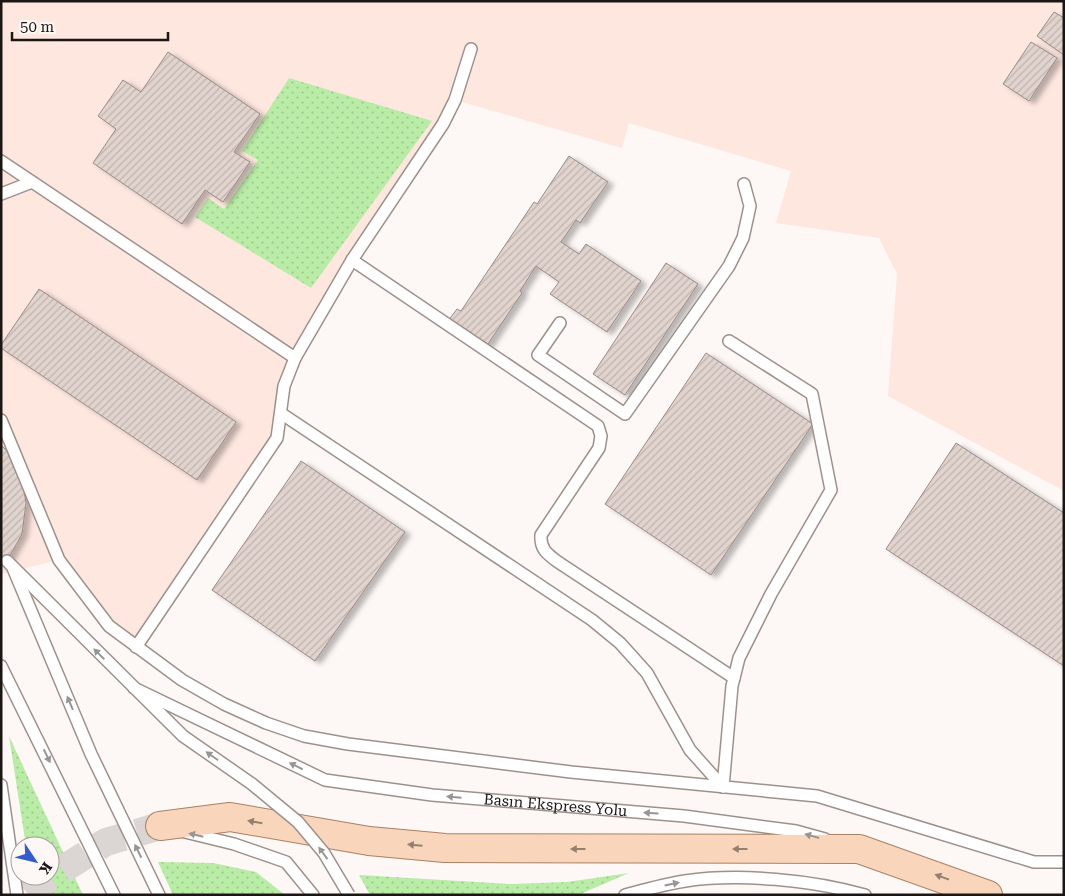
<svg xmlns="http://www.w3.org/2000/svg" width="1065" height="896" viewBox="0 0 1065 896" font-family="'Roboto Serif',serif">
<defs>
<pattern id="grass-dots" width="8" height="8" patternUnits="userSpaceOnUse" patternTransform="scale(1.25)"><rect width="8" height="8" fill="#b9eca6"/><path d="M2 2h.1M6 6h.1" fill="none" stroke="#9eca8e" stroke-width="1.8" stroke-linecap="round"/></pattern>
<pattern id="building-hatch" width="6" height="6" patternUnits="userSpaceOnUse" patternTransform="scale(1.25)"><rect width="6" height="6" fill="#e1d3cd"/><path d="M-1 1l2-2M0 6l6-6M5 7l2-2" fill="none" stroke="#c0b4af"/></pattern>
<filter id="shadow"><feDropShadow dx="5.5" dy="3" stdDeviation="2.5" flood-color="#0004"/></filter>
</defs>
<rect width="100%" height="100%" fill="#fdf7f5"/>
<polygon fill="#fee7df" points="1,1 1064,1 1064,491 888,396 897,274 879,238 776,223 791,171 629,123 622,148 455,100 295,358 277,438 136,647 109,626 59,560 1,574"/>
<g fill="url(#grass-dots)">
<polygon points="289,78 432,121 311,288 195,217 208,198 224,209 258,160 242,151"/>
<polygon points="9,736 83,895 34,895 31,876 50,876 50,846 26,846"/>
<polygon points="158,862 213,863 256,872 285,895 173,895"/>
<polygon points="629,873 578,895 370,895 359,875 512,884 567,882"/>
</g>
<g fill="url(#building-hatch)" stroke="#988a85" filter="url(#shadow)">
<polygon points="1054,12 1064,18 1064,55 1037,36"/>
<polygon points="1031,42 1057,58 1029,101 1003,84"/>
<polygon points="168,52 260,114 234,152 250,162 223,202 205,190 182,224 93,163 116,129 98,116 123,80 141,92"/>
<polygon points="569,156 608,182 580,223 576,220 561,242 579,254 586,244 641,281 607,332 550,294 559,282 536,266 520,291 522,293 486,347 448,321 457,309 461,311 534,202 537,204"/>
<polygon points="666,263 698,284 625,395 593,374"/>
<polygon points="39,289 236,422 197,480 1,348 1,345"/>
<polygon points="706,353 813,424 711,575 605,504"/>
<polygon points="956,443 1064,513 1064,666 886,549"/>
<polygon points="1,445 11,455 22,478 26,503 22,534 7,561 1,566"/>
<polygon points="301,461 405,532 315,661 212,590"/>
</g>
<g fill="none" stroke-linecap="round" stroke-linejoin="round">
<polyline stroke="#dbd5d3" stroke-width="28" stroke-dasharray="28 14" stroke-linecap="butt" points="29,895 46,880 106,842 160,826"/>
<defs>
<g id="lane">
<polyline points="1,161 295,358"/>
<polyline points="1,194 32,182"/>
<path d="M352,260L598,426L601,436L599,448L541,535C540,549 547,554 558,562L734,678"/>
<polyline points="560,323 538,355 625,414 729,266 743,238 750,206 744,184"/>
<polyline points="282,414 592,620 620,643 647,673 690,750 723,787"/>
<polyline points="1,420 59,560 109,626 182,680 224,704 266,723 304,736 348,744 571,772 817,796 1034,862 1064,862"/>
<polyline points="7,561 183,736 252,784"/>
<polyline points="13,568 91,754 159,895"/>
<polyline points="136,647 277,438 284,386 295,358 352,260 443,124 455,100 471,49"/>
<polyline points="1,666 114,895"/>
<path id="s1" d="M134,688L325,780L432,795L684,816L796,831L825,839"/>
<polyline points="1,785 17,895"/>
<polyline points="723,787 732,686 739,658 771,594 831,490 812,394 729,341"/>
<polyline points="185,832 234,844 286,862 313,895"/>
<path d="M625,895C644,890 665,884 685,881C740,873 812,880 865,895"/>
</g>
<polyline id="primary" points="160,826 230,817 369,841 445,848 859,849 988,895"/>
</defs>
<use href="#lane" stroke="#9e918c" stroke-width="14"/>
<use href="#primary" stroke="#a98163" stroke-width="30"/>
<use href="#lane" stroke="#fff" stroke-width="11"/>
<use href="#primary" stroke="#f9d6bb" stroke-width="28"/>
<defs>
<polyline id="lane-bridge" points="252,784 298,822 324,853 349,895"/>
</defs>
<use href="#lane-bridge" stroke="#9e918c" stroke-width="14" stroke-linecap="butt"/>
<use href="#lane-bridge" stroke="#fff" stroke-width="11"/>
</g>
<defs><path id="oneway-solid" d="M-6-.8H1V-3.2L6.5 0L1 3.2V.8H-6Z" transform="scale(1.25)"/></defs>
<g fill="#989695">
<use href="#oneway-solid" transform="translate(99 654) rotate(-135)"/>
<use href="#oneway-solid" transform="translate(70 703) rotate(-113)"/>
<use href="#oneway-solid" transform="translate(47 756) rotate(64)"/>
<use href="#oneway-solid" transform="translate(212 756) rotate(-145)"/>
<use href="#oneway-solid" transform="translate(296 766) rotate(-154)"/>
<use href="#oneway-solid" transform="translate(454 797) rotate(-175)"/>
<use href="#oneway-solid" transform="translate(651 813) rotate(-176)"/>
<use href="#oneway-solid" transform="translate(196 835) rotate(-167)"/>
<use href="#oneway-solid" transform="translate(812 836) rotate(-164)"/>
<use href="#oneway-solid" transform="translate(138 851) rotate(-116)"/>
<use href="#oneway-solid" transform="translate(323 853) rotate(-126)"/>
<use href="#oneway-solid" transform="translate(672 884) rotate(-12)"/>
</g>
<g fill="#958070">
<use href="#oneway-solid" transform="translate(255 822) rotate(-170)"/>
<use href="#oneway-solid" transform="translate(415 845) rotate(-175)"/>
<use href="#oneway-solid" transform="translate(578 849) rotate(-180)"/>
<use href="#oneway-solid" transform="translate(740 849) rotate(180)"/>
<use href="#oneway-solid" transform="translate(942 877) rotate(-160)"/>
</g>
<g text-anchor="middle" stroke-width="4" stroke-linejoin="round" paint-order="stroke">
<g font-size="15" fill="#1b1614" stroke="#fdf7f5">
<text dy="5" stroke="none"><textPath href="#s1" startOffset="444">Basın Ekspress Yolu</textPath></text>
</g>
</g>
<rect width="1065" height="896" fill="none" stroke="#1b1614" stroke-width="5"/>
<g transform="translate(35 861) rotate(125)"><circle r="24" fill="#fdf7f5" stroke="#a39d9b"/>
<path d="M0-4L9 19L0 12L-9 19Z" fill="#355ccc"/>
<text y="-8" font-size="14" font-weight="bold" text-anchor="middle" fill="#1b1614">K</text>
</g>
<path d="M12 32v8h156v-8" fill="none" stroke="#1b1614" stroke-width="2.5"/>
<text x="20" y="32" font-size="15" fill="#1b1614" stroke="#fdf7f5" stroke-width="4" paint-order="stroke">50 m</text>
</svg>
